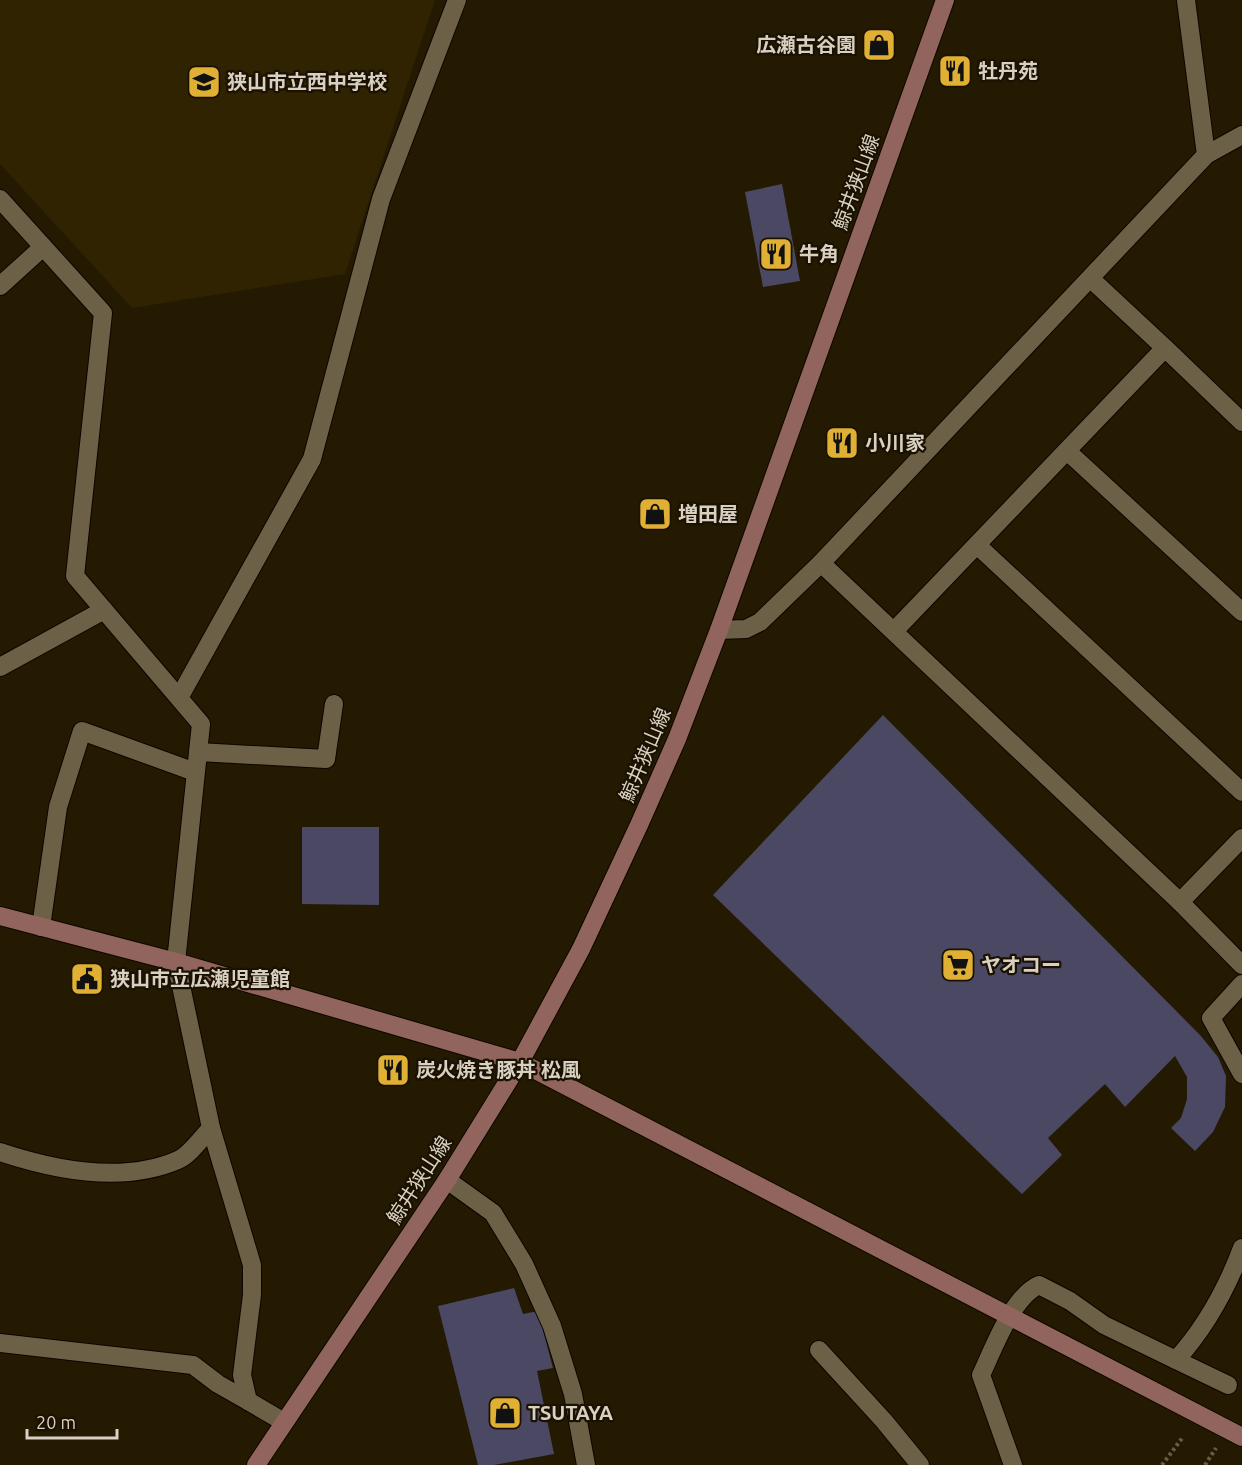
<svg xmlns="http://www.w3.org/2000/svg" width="1242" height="1465" viewBox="0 0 1242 1465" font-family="Ubuntu,'Noto Sans JP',sans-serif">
<rect width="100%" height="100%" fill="#241a02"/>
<polygon fill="#302302" points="0,0 435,0 345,274 132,308 0,164"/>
<g fill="#4a4862">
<polygon points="782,184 800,281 763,287 745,192"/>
<polygon points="883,715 1200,1035 1218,1057 1226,1076 1225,1107 1213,1132 1195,1151 1171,1128 1181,1118 1187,1099 1187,1077 1175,1056 1125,1107 1105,1084 1048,1138 1062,1155 1022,1194 713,895"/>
<polygon points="302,827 379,827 379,905 302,904"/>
<polygon points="514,1288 523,1314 538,1311 553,1368 537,1371 554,1454 494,1465 478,1465 438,1306"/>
</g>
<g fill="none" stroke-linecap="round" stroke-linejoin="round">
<defs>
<g id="lane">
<polyline points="0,286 43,247"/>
<polyline points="0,667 104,610"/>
<polyline points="41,927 58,807 82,731 195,772"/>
</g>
<g id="street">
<polyline points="1186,0 1206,155"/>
<path d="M0,199L103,313L75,576L201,724L176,962L211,1128C202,1137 190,1155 178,1160C123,1184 54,1170 0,1152"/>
<polyline points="1091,279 1165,348"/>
<polyline points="1067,451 1242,612"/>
<polyline points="977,545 1242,792"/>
<polyline points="821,563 1180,902 1242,965"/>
<polyline points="719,630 746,629 760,622 821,563 1206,155 1242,135"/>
<polyline points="895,630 1165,348 1242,422"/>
<polyline points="180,696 312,459 381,199 457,0"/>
<polyline points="198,752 326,759 334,704"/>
<polyline points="1180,902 1242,838"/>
<polyline points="1242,984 1211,1018 1242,1074"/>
<polyline points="211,1128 252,1265 252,1295 242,1375 248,1401 284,1422"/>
<polyline points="447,1180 493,1213 524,1264 552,1326 573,1394 586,1465"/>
<polyline points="0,1343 193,1365 218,1384 248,1401"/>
<polyline points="819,1350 884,1421 920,1465"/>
<polyline points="1176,1360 1228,1385"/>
<path d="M1013,1465L981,1375C993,1350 1012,1297 1039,1285L1070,1301L1104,1325L1176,1360C1205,1328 1227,1288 1242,1248"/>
</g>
<g id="secondary">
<polyline points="0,916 176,962 520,1062 1242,1437"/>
<polyline points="256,1465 447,1180 520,1062 581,949 639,825 677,739 719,630 945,0"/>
</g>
</defs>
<use href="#lane" stroke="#0d0500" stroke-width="20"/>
<use href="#street" stroke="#0d0500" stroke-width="20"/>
<use href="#secondary" stroke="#0d0500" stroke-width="20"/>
<g stroke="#665e49" stroke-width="4" stroke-dasharray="3 3" stroke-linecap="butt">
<polyline points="1162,1465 1183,1437"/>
<polyline points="1205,1465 1216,1448"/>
</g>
<use href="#lane" stroke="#6c6146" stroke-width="18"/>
<use href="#street" stroke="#6c6146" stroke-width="18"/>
<use href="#secondary" stroke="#91645d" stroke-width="18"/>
</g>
<defs>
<symbol id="shop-square" viewBox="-11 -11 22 22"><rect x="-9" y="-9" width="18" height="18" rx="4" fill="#e0b034" stroke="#1b1100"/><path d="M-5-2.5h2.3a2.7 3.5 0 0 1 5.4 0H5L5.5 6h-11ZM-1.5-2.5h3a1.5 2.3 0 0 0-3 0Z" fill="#111"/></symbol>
<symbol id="restaurant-square" viewBox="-11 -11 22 22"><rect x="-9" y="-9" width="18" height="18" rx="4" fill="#e0b034" stroke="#1b1100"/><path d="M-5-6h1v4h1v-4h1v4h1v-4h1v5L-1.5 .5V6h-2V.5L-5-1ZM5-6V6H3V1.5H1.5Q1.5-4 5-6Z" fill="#111"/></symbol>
<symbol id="school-square" viewBox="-11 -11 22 22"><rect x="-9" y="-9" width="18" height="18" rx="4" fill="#e0b034" stroke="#1b1100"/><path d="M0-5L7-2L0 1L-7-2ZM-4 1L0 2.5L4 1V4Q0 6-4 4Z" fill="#111"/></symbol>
<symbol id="supermarket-square" viewBox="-11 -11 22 22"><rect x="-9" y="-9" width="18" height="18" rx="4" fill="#e0b034" stroke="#1b1100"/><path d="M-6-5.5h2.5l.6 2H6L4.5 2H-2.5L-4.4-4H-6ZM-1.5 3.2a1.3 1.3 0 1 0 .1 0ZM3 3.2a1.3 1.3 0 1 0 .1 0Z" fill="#111"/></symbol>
<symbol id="civic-square" viewBox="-11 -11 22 22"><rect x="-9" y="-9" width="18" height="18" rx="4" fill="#e0b034" stroke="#1b1100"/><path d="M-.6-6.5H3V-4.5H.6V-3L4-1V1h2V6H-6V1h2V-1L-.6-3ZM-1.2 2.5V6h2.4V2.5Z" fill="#111"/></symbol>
</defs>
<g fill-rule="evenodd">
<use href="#shop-square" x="860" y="26" width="38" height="38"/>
<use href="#restaurant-square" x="936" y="52" width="38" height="38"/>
<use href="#school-square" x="185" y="63" width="38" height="38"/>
<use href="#restaurant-square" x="757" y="235" width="38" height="38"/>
<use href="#restaurant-square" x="823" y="424" width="38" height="38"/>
<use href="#shop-square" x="636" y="495" width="38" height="38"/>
<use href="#supermarket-square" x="939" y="946" width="38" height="38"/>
<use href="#civic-square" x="68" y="960" width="38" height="38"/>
<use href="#restaurant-square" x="374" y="1051" width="38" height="38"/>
<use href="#shop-square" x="486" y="1394" width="38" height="38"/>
</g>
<g text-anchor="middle" stroke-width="4.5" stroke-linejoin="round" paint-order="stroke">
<g font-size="20" font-weight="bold" fill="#d8d1c3" stroke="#1b1100" text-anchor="start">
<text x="856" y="52" text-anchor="end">広瀬古谷園</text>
<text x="978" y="78">牡丹苑</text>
<text x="227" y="89">狭山市立西中学校</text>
<text x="799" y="261">牛角</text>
<text x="865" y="450">小川家</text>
<text x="678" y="521">増田屋</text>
<text x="981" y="972">ヤオコー</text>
<text x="110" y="986">狭山市立広瀬児童館</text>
<text x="416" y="1077">炭火焼き豚丼 松風</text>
<text x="528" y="1420">TSUTAYA</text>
</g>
<g font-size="20" fill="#d8d1c3" stroke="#1b1100">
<text transform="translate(856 182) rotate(-70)" y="7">鯨井狭山線</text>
<text transform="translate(645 755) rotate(-67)" y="7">鯨井狭山線</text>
<text transform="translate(419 1180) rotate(-57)" y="7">鯨井狭山線</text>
</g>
</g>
<path d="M27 1429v9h90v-9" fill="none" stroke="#d8d1c3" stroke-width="3"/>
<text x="36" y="1429" font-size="18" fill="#d8d1c3" stroke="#1b1100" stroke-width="4.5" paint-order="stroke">20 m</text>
</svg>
